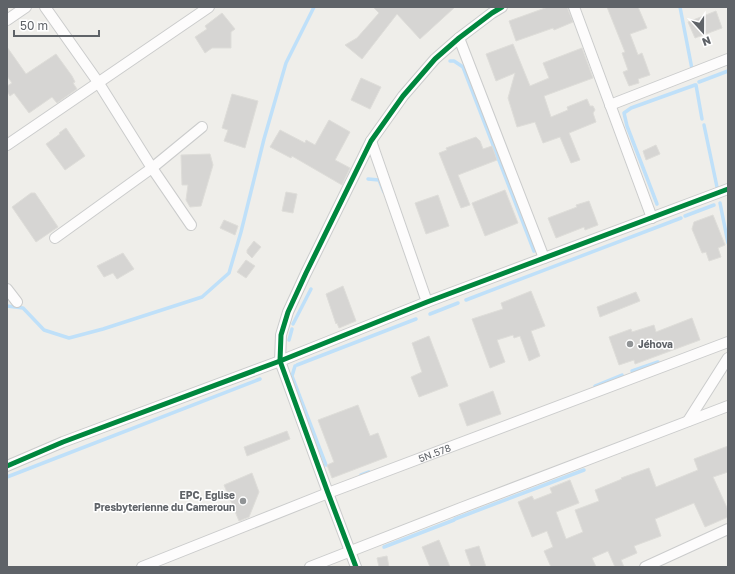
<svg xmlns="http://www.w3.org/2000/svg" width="735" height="574" viewBox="0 0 735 574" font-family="'Golos Text',sans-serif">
<rect width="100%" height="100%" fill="#efeeea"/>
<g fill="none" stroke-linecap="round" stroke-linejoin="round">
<g stroke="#bfe0f9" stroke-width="3.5">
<polyline points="680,7 692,69"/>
<polyline points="450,61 454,61 463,67 534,251"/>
<polyline points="699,82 728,71"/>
<polyline points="696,85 702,119"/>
<polyline points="704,125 717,187"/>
<polyline points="368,179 379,180 384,192"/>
<polyline points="720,203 728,243"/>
<polyline points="657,204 627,126 624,113 631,108 695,85"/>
<polyline points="685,216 714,205"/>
<polyline points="466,300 681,218"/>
<polyline points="7,306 23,308 44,330 69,338 103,329 202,297 229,273 241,232 264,139 286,63 314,7"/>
<polyline points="430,314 458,303"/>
<polyline points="293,324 311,289"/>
<polyline points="289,340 292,329"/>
<polyline points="297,365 416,319"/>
<polyline points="295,366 292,376 326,465"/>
<polyline points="632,371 658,362"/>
<polyline points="595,386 622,375"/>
<polyline points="361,475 369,472"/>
<polyline points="7,477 260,379"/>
<polyline points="455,519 584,470"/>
<polyline points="384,547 454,520"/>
</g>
</g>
<g fill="#d6d5d3" stroke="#deddd9">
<polygon points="373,7 455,7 420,39 397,14 362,59 345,45 357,38 379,13"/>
<polygon points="548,7 567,7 573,22 554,30 553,28 516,41 509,21"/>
<polygon points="607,7 638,7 647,28 630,34 638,55 642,53 650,75 638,79 639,83 629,86 623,72 628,70 622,53 625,52"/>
<polygon points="716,11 722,28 695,38 688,22"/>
<polygon points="222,13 235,29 231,32 231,48 212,48 205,53 195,37 207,29 205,26"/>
<polygon points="513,44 530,86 549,78 543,63 582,48 593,78 544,96 551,117 568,110 567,107 587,99 590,106 593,106 595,110 593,113 596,122 569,133 580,160 571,163 560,137 543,143 535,122 517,127 508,98 515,73 496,81 486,54"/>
<polygon points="7,47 26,74 56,54 72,76 75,82 73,83 77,89 57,103 52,97 29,113 14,93 10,96 7,91 7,86 12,83 7,76"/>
<polygon points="361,78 381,87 370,109 351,100"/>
<polygon points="232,94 258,101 245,148 224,141 228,130 222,128"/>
<polygon points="329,120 350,132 335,160 350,168 342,185 292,156 291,158 270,147 280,130 305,143 306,140 315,145"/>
<polygon points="66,128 85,156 65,170 46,144 60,134 59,133"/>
<polygon points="476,137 480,141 483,149 492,146 497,160 458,175 470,205 461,208 439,153 447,150 446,148"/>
<polygon points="656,145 660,154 646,160 643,151"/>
<polygon points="210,154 213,165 201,206 190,207 186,200 188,185 182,185 181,155"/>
<polygon points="505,190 518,223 485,236 472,203"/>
<polygon points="286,192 297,194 293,213 282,211"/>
<polygon points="31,193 35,193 58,227 36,242 12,207"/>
<polygon points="438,195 449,226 426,234 415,203"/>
<polygon points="589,201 598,225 585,230 584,227 556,238 548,218 577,207 576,205"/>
<polygon points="713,215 725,245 718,248 721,257 709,261 706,252 702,253 692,229 694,222"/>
<polygon points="224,220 238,226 235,235 220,228"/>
<polygon points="254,241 261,247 252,258 247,253 247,250"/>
<polygon points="123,253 134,269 117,279 113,273 104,277 97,266"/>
<polygon points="246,260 255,266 246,278 237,272"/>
<polygon points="343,286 356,321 339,328 337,323 336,324 326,294"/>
<polygon points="531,291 545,326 531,331 540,356 529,361 520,336 514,338 513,335 497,340 505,362 490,368 472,319 503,309 501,303"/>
<polygon points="636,292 640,301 600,317 597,307"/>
<polygon points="692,318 700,340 635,364 634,360 619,365 609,337 631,329 632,332 654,325 656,332"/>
<polygon points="429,336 448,386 419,397 411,377 422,372 412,343"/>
<polygon points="493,391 501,414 467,426 459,404"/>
<polygon points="358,405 370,436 378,433 387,457 332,478 327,465 334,462 318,420"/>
<polygon points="287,431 290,439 247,456 244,447"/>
<polygon points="728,446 728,472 713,477 728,510 728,517 705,527 694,503 655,519 661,536 634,546 637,553 621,560 624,567 615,567 608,551 592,558 596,567 551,567 544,551 553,547 547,531 532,537 518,502 532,496 534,500 552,493 550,488 570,480 579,503 556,512 566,539 583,532 575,510 599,501 595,490 622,479 621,478 649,468 656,487 698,470 694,459"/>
<polygon points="252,473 259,492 249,517 239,521 224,485"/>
<polygon points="439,540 450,567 430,567 422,547"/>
<polygon points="479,546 486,567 471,567 465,550"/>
<polygon points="387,556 389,567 379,567 377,558"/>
</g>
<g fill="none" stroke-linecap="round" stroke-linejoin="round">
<defs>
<g id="minor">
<polyline points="45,7 98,82 152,168 191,225"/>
<polyline points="574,7 652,218"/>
<polyline points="7,20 26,7"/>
<polyline points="459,38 544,258"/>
<polyline points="610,105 728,59"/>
<polyline points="371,141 427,302"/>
<polyline points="7,145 209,7"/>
<polyline points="55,238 152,168 202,127"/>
<polyline points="7,289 17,302"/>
<polyline points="688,421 728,358"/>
<polyline points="7,466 63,442 280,361 427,302 728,189"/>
<path id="s1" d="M142,567L328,493L728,342"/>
<polyline points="310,567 461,508 728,406"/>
<polyline points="356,567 328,493 280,361 281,335 288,312 306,273 371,141 403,96 435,59 459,38 492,13 502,7"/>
<polyline points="645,567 728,529"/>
</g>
</defs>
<use href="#minor" stroke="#cbcccc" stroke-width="12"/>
<use href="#minor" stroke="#fdfcfc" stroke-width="10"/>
<defs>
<g id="cycleway">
<polyline points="7,466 63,442 280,361 427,302 728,189"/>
<polyline points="356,567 328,493 280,361 281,335 288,312 306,273 371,141 403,96 435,59 459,38 492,13 502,7"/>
</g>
</defs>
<use href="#cycleway" stroke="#fff" stroke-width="8"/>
<use href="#cycleway" stroke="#00873e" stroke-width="5"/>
</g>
<g fill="#919496" stroke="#fff" stroke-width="1.5">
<circle cx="630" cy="344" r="4"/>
<circle cx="243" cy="501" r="4"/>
</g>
<g text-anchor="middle" stroke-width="3" stroke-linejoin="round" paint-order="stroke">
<g font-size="10" font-weight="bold" fill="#5f6368" stroke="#fff" text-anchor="start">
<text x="638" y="348">Jéhova</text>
<text x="235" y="499" text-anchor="end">EPC, Eglise<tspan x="235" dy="12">Presbyterienne du Cameroun</tspan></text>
</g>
<g font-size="10" fill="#5f6368" stroke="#fff">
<text dy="4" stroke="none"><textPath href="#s1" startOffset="314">5N.578</textPath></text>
</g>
</g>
<rect width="735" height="574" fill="none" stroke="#5f6368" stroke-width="16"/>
<g transform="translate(703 32) rotate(159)" stroke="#ffffff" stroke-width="3" paint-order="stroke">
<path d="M0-3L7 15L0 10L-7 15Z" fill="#5f6368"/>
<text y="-6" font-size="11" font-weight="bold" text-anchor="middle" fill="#5f6368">N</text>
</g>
<path d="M14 30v6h85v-6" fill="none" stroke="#5f6368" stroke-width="2"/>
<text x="20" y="30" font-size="12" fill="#5f6368" stroke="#ffffff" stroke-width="3" paint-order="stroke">50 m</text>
</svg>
